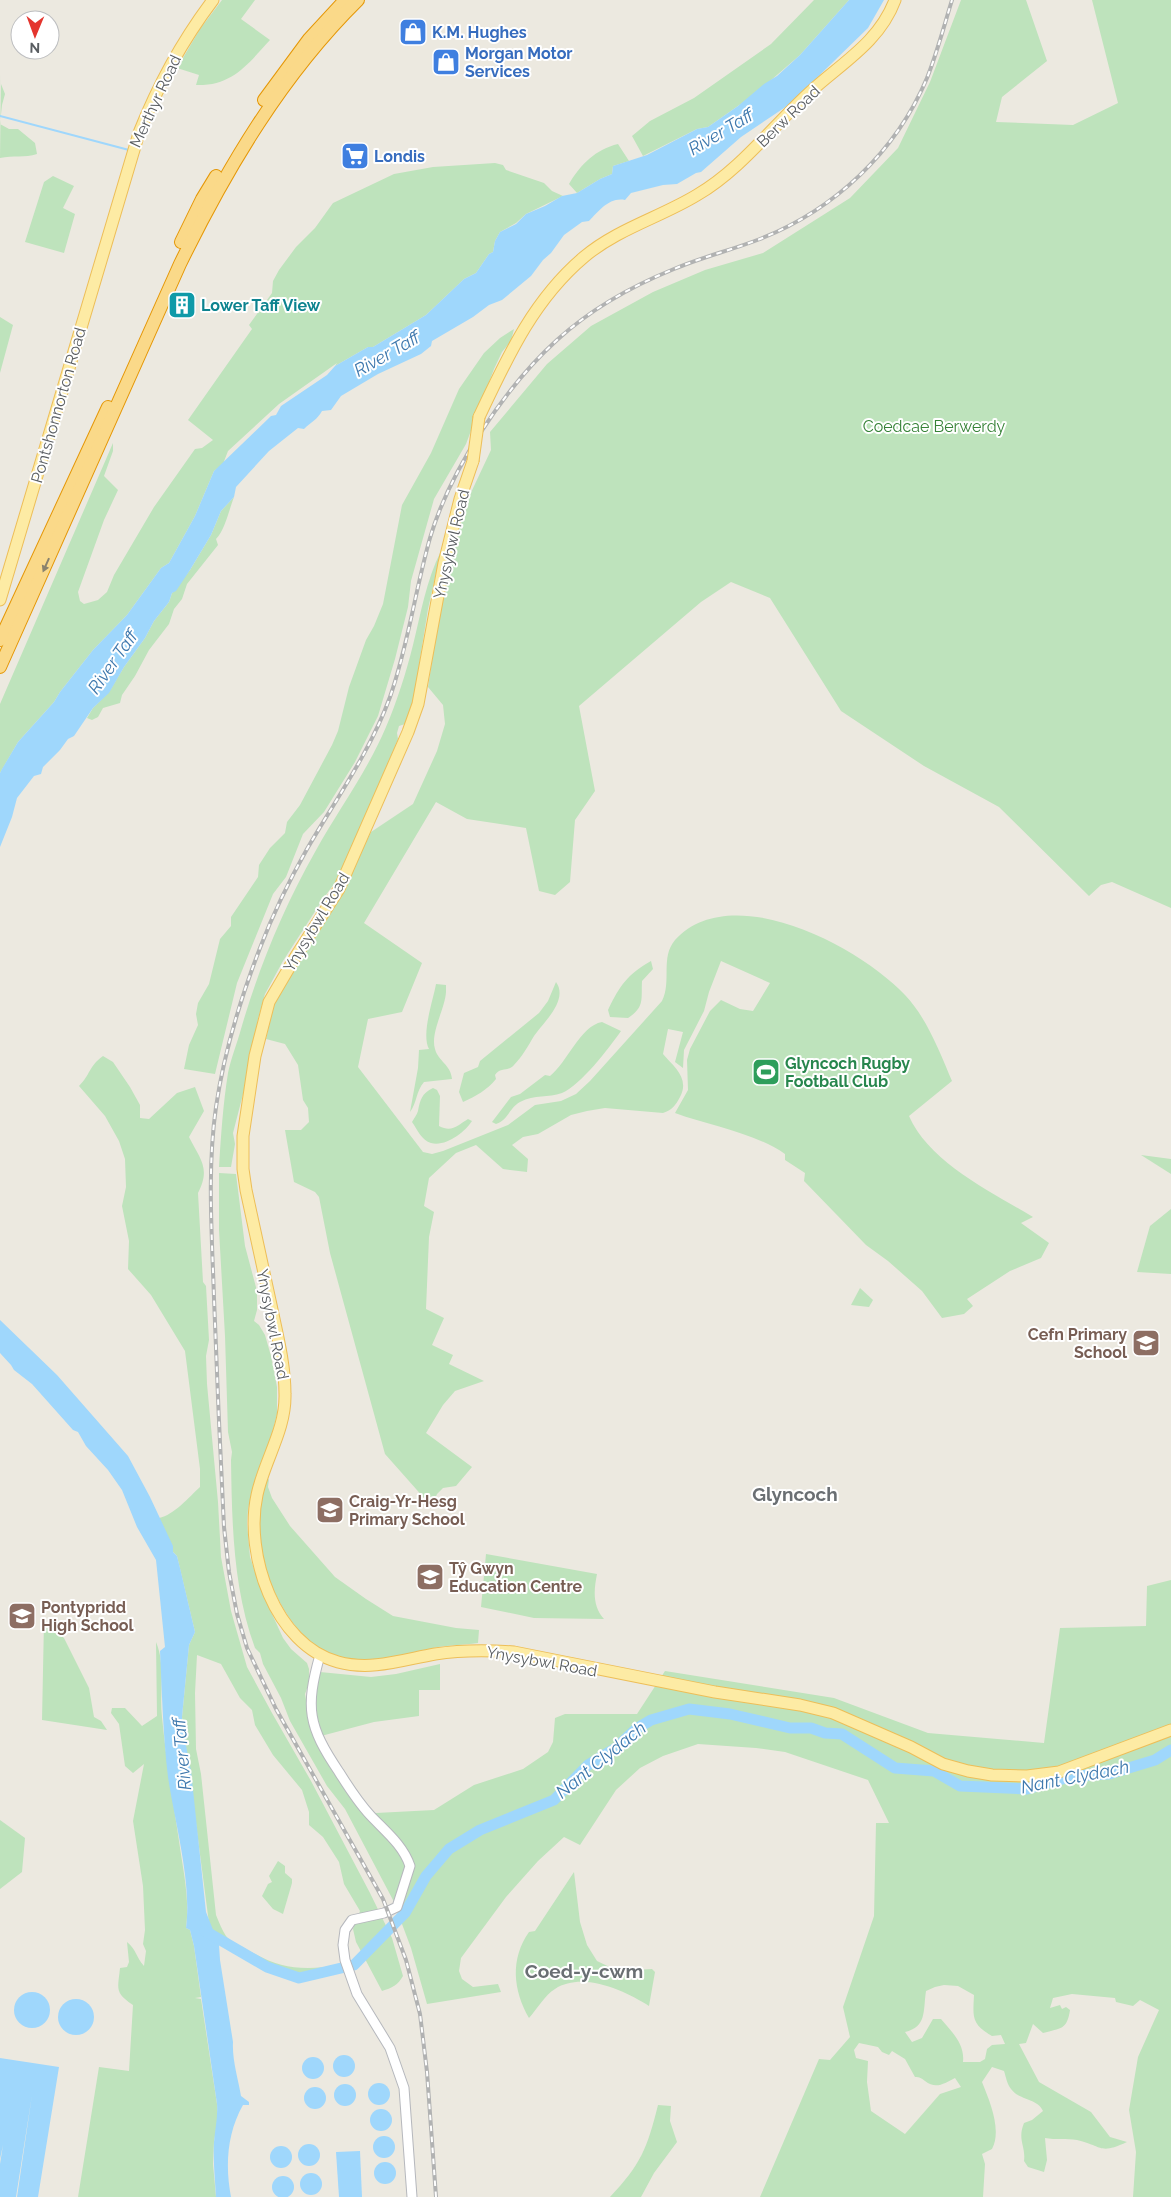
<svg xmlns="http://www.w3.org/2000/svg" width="1171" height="2197" viewBox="0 0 1171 2197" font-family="Raleway,sans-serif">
<rect width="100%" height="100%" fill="#ece9e0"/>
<g fill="#bee3bc" fill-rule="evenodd">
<path d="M222,0H255L241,19L270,40C247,65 232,86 196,85L199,75L177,68L200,29Z"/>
<polygon points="814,0 849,0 800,55 755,94 708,127 697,129 643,156 632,136 650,121 694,98 771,44"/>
<path d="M961,0H1026L1047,61L1002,97L996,122L1073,125L1118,103L1092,0H1171V908L1112,882L1101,885L1089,896L999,807L924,766L841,711L770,598L731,582L701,602L579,706L595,791L575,820L570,882L555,895L539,891L526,828L467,819L436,802L364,923L422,963L402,1012L368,1019L358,1067L423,1152L432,1154L443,1151L508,1125L535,1105L561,1101L576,1094L590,1081L662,1001C672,981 660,958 675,940C731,878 860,947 905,995C927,1018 940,1053 952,1081L909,1116C929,1162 991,1192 1033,1217L1021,1223L1049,1243L1041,1258L1010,1271L967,1299L973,1306L964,1314L942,1318L922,1291L888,1261L866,1245L804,1181L805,1173L785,1160V1154C753,1132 710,1126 675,1113L688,1090L687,1060L690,1049L710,1011L721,1000L740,1009L753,1011L770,983L721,961L709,992L704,1011L684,1050L683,1068L675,1062L683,1032L668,1029L663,1054C674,1067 690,1078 680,1097C675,1106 672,1110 663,1113L605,1108L587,1111L571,1115L538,1134L523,1137L512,1145L528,1159L527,1172L503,1169L476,1145L456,1153L429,1178L424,1206L434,1212L429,1237L426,1309L444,1318L432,1345L453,1355L449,1364L484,1381L455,1391L443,1405L426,1433L472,1467L456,1486L443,1488L437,1494L432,1507L385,1454L330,1253L319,1197L315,1192L294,1182L285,1130H301L309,1122L308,1108L303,1100L298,1065L285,1044L266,1039L274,1005L298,959L342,892L371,832L413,804L437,751L445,724L443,705L428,687L447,564L467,501L491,450L490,432L547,364L591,326L653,292L705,270L763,253L850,198L898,148L930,82Z"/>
<path d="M1,74V84L5,94L2,105L0,124L9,129H18L35,143L37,154C25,158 13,155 0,158Z"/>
<path d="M618,144L629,161L613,166L612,174L600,179L577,193L569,184C580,165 596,149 618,144Z"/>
<polygon points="495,163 503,165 506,170 544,183 552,191 563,196 526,214 516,223 500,232 495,241 493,252 489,254 476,273 464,279 426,315 373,347 368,347 335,366 337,363 279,404 228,451 223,464 214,471 195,516 169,563 161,568 127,615 93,650 60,692 54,702 18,742 0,773 0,704 113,443 113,451 104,476 118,490 104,520 78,592 80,601 84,604 98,600 107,592 114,575 154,507 195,449 202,448 213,440 188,420 252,329 249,325 272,293 273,281 279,270 296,247 315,228 333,203 394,174 433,167"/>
<polygon points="53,176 74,186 63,208 75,214 64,253 25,242 44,182"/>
<polygon points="0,317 13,325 0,373"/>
<polygon points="514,329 511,341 502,352 494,369 466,444 434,499 411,581 408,607 395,659 378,716 355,762 324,812 303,834 286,877 273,894 237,983 215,1074 184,1069 189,1045 198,1025 196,1014 198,1003 209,984 220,939 231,926 231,917 258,877 259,865 270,848 285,833 287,822 300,805 332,745 338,731 349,687 366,640 374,626 383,604 402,505 431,453 459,389 484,353 500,338"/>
<path d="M234,497C229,510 225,530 216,539L218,545L187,584L182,599L174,609L169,624L149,650L135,676L122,695L120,703L103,708L98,717L92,720L87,718L93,708L109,692L124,667L145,638L154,621L169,602L172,593L190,570L211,535L221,511Z"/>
<path d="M441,551L428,609L413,703L405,724L399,726L397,733L398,739L388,764L337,880L323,899L283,961L265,994L258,1019L249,1071L233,1133L235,1144L231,1167H219C221,1136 223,1104 228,1073C231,1058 237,1044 241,1029C259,967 283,909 315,852C338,810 367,772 386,727C397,701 406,673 413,645C421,613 426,581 441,551Z"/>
<path d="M651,961L653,969L642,981C641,999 645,1007 628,1018L610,1017L608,1010C620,985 627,975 651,961Z"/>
<path d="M556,982C569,1000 543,1023 534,1036C528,1046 522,1057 514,1065C508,1072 500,1067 495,1075L496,1079C487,1090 476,1096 463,1102L459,1092L464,1073L478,1067L480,1061L539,1013L548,1001Z"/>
<path d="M436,984L446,985V992C445,1009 430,1033 435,1049C438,1061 451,1065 452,1079L424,1082C416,1091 417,1103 410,1112L418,1068L419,1050L429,1049C421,1034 433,1001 436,984Z"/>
<path d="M602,1022L621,1031C609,1048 581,1085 562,1093C548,1098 535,1094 520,1102C509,1108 509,1119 496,1124L492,1122L511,1097L520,1094L545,1075L550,1076C567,1063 580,1026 602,1022Z"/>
<path d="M103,1056L113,1062L130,1087L140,1105V1118L149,1119L177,1093L195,1087L204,1111L189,1137C200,1159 211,1168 198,1193L203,1282L206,1286L209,1340L206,1356L207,1384L218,1502L221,1557L231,1611L247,1667L272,1713L311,1781L370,1893L392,1938L403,1976C398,1985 392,1988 382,1991L356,1942L353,1929L360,1911L344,1884L339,1862L323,1837L309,1825V1812L302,1790L273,1755L255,1725L252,1710L240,1698L221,1664L197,1655L195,1693L196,1749L201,1774L216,1915C219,1922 222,1930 226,1936C230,1942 240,1945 246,1949C280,1969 301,1971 340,1965L341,1967L299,1977L267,1967L215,1935L209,1923L182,1717L189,1645L195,1632L177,1556L173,1552L159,1518C174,1515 189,1497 200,1487V1469L185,1351L151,1295L128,1269L129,1241L122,1206L126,1187L125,1159L119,1141L105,1116L79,1086C91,1074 88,1067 103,1056Z"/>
<path d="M433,1088L437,1090L440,1096L439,1126C452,1133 458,1125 468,1119L472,1121C465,1132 446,1147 431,1143C422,1141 417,1129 412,1122C414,1118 417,1115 418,1111C420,1100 422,1093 433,1088Z"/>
<polygon points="1141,1155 1171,1159 1171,1174"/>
<path d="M219,1173L236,1174L245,1246L257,1291V1310L254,1321L259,1325L265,1335L271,1356L277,1387V1414L272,1434L256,1476L248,1509L247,1523L250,1557L262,1592L283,1638L291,1649L307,1663L309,1669V1683L305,1694L310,1722L361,1811L376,1813L434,1810L474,1785L523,1769L548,1752L553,1742L555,1718L565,1714H637L665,1671L834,1698L928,1733L1044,1743L1060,1628L1146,1626L1147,1586L1171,1580V2197H1133L1136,2152L1129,2110L1138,2057L1159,2010L1140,2000L1133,2006L1116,2002L1115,1998L1072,1994L1053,1998L1050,2008L1060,2005L1062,2009L1066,2007L1070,2010C1067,2030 1061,2028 1043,2033L1033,2024L1026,2043L1019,2044L1039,2082L1091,2112L1110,2137L1127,2142C1099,2155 1103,2146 1077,2140C1067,2138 1055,2140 1045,2138L1047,2160L1044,2172L1028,2167L1024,2161C1026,2146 1017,2140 1024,2123L1032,2120L1043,2111C1037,2098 1020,2101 1011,2089C1007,2084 1006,2077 1004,2071L992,2067L982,2082C990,2102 1002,2130 992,2149L982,2154L985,2164L983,2197H760L819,2059L830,2060L850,2037L843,2007L874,1916L876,1823H889L868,1780L785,1752L756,1748L698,1744L663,1756L640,1768L616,1790L580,1845L564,1837L538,1861L506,1897L461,1958L459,1971L462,1979L473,1987L498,1984L501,1992L427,2004L411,1948L393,1900L345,1809L327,1786L290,1721L281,1698L263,1664L260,1653L255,1648C233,1588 232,1524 231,1460L232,1452L228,1432L225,1336L219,1230ZM944,1985L958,1986L974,1995C973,2017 971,2024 992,2036L1001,2035L1005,2044L992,2045L987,2049L985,2059L980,2062H963C965,2044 952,2032 941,2019H933L922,2038L912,2042L905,2032C927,2027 923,2011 926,1991L935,1987ZM859,2043L878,2047L882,2052L889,2055L892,2051L905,2059L915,2077C920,2077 921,2078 925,2081C936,2090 945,2083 955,2078L961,2087L940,2094L905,2134L871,2111L867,2082L868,2061L856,2058L854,2050Z"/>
<polygon points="1171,1209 1171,1274 1137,1272 1150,1226"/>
<polygon points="860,1288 873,1300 869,1307 851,1305"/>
<path d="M269,1479L268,1487L272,1498L290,1526L335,1577L366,1599L393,1616L456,1628L479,1630L478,1643C463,1645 447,1645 433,1648C413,1653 390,1662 369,1662C323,1663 295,1633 276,1595C270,1582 263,1569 261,1556C257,1532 261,1507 263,1483Z"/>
<path d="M486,1554L597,1574C594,1589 592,1606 604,1619L534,1618L481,1607Z"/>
<polygon points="44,1621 64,1638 89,1688 94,1717 101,1721 107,1730 42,1720"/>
<path d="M156,1642C166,1666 159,1692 162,1717C166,1759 173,1800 179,1841C183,1870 190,1899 186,1928L190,1930L194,1946L201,1997L195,1998L201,1999L217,2104L218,2120L214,2141L213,2164L216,2197H78L99,2067L129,2071L133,2005C114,1992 118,1989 120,1968L127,1967L129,1962L127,1942C136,1949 136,1957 144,1966L146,1951L143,1944L145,1930L143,1886L133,1821L144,1764L133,1773L125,1766L119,1724L111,1713L112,1708H125L142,1726L157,1716Z"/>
<path d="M440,1664V1690H419V1716L374,1722L321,1736C316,1714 312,1694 320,1672L371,1677L396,1674Z"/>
<polygon points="0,1820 25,1838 22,1872 0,1889"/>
<polygon points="278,1861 285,1866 285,1873 292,1879 292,1883 283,1914 273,1909 262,1896 268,1884 272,1882 269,1876"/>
<path d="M574,1872L580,1922L587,1945L597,1961L618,1971L652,1969L655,1972L649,2006C625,1991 583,1971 555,1989C545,1995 537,2009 529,2018C513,1990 510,1959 529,1932L535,1931Z"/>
<path d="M658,2105L671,2106L670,2121L677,2142L654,2173L641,2197H610C641,2164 647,2149 658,2105Z"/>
</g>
<g fill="#9fd7fc">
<path d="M849,0H884L868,28L790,104L741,137L701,172L696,173L677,184L663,185L631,193L625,200C609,197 599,211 589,221L582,222L564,235L551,253L543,260L531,276L502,300L489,305L473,317L432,341L431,346L421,354L378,374L341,396L331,410L322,411C318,419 310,423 304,429L298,428L269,451L236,487L234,497L221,511L211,535L190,570L176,591L172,593L169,602L154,621L145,638L124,667L109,693L93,708L74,736L68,739L60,750L43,767L41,774L34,776L17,798L12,817L0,847V773L2,769L18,742L54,702L60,692L93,650L127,615L161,568L169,563L195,516L214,471L271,416L276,415L281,406L327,375L335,366L368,347H373L426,315L464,279L476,273L489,254L493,252L495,241L500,232L516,224L526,214L545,206L562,196L577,193L600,179L612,174L613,166L647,155L697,129L708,127L738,106L764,84L777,76L800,55Z"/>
<path d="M0,1320L57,1375L128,1456L150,1497L173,1546V1552L177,1556L180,1568L195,1632L189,1645L182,1717L183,1730L191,1771L206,1912L219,1945L220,1960L233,2042C232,2060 238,2078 241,2096L249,2102V2105H243C227,2133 225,2166 231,2197H216C215,2179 213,2161 214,2142C215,2129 218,2117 217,2104L194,1946L190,1930L186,1928C192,1882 175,1824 168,1777C163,1735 162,1693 160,1651L165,1647L156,1560L137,1527L122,1490L108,1470L86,1446L78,1432L73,1430L32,1384L14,1370L11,1365L0,1353Z"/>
<circle cx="32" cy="2010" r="18"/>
<circle cx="76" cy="2017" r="18"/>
<circle cx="344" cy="2066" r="11"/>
<circle cx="313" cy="2068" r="11"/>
<polygon points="0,2058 59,2067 38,2197 17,2197 32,2095 16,2197 0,2197 0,2164 3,2145 0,2159"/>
<circle cx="379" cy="2094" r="11"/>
<circle cx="345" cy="2095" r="11"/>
<circle cx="315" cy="2098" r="11"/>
<circle cx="381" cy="2120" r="11"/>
<circle cx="384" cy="2147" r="11"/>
<circle cx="309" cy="2155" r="11"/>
<circle cx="281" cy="2157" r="11"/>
<polygon points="360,2151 362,2197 339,2197 336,2152"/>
<circle cx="385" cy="2173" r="11"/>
<circle cx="311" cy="2184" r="11"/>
<circle cx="283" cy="2187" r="11"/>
</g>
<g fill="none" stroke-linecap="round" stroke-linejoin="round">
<polyline stroke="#9fd7fc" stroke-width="2" points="0,116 129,150"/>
<polyline stroke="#9fd7fc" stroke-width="11" points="205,1931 267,1967 299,1978 354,1965 405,1913 426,1876 449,1849 480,1830 554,1800 588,1765 616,1748 636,1729 651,1720 689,1709 730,1714 790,1728 811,1728 825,1733 842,1734 895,1768 934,1771 960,1786 1027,1789 1073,1776 1109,1774 1155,1760 1171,1750"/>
<defs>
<path id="minor" d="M320,1655C305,1708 308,1726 339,1772C349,1788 358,1802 370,1815C385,1831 403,1845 410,1866L397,1907L384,1913L352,1920L345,1930L343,1945L345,1960L357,1994L390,2048L404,2088L412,2197"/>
<g id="major">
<path d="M479,417C507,358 533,300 584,257C617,229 661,217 697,195C740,170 772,127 809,93C840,64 879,43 895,0"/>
<path d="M473,461L460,499L444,563L418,704L408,732L339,889L296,956L269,1002L255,1056L243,1136V1169L246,1190C254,1228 263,1267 271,1305C277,1334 285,1364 285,1394C286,1430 264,1461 257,1495C244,1554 275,1645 338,1662C371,1671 402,1660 435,1654C461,1650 487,1650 514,1652L715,1692L800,1705L833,1713L911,1747L943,1764L968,1771L992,1775L1027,1776L1059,1772L1171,1730"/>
<path d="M0,600L139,133C158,85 182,41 213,0"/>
</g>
<g id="highway">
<polyline points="264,100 309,39 345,0"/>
<polyline points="181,242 202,199 216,176"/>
<polyline points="0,640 108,407"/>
<path d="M0,667L180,264C227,168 282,75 358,0"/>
</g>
</defs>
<use href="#minor" stroke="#b6b8bd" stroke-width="11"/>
<use href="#major" stroke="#edbe58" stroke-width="13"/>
<use href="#highway" stroke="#e59706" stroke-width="14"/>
<use href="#minor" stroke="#fff" stroke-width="9"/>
<use href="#major" stroke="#fdeba4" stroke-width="11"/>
<use href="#highway" stroke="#fad989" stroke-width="12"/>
<defs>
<path id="rail" d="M436,2197L427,2072L420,2014L406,1960L383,1899L276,1709L247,1648L237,1614L229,1572L224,1527C220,1451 217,1374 214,1298C212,1235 207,1170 216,1107C224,1052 240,1000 260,948C273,914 289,881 307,849C336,799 370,752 390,697C408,646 415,591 430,538C450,470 505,387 557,340C591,309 632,286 674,269C702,257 732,250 760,239C834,210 896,152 927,78C937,53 944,26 952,0"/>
</defs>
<use href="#rail" stroke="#b1b2b2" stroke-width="4"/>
<use href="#rail" stroke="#fff" stroke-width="2" stroke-dasharray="5.5" stroke-linecap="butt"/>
<defs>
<polyline id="major-bridge" points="473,461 479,417"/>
</defs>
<use href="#major-bridge" stroke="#edbe58" stroke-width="13" stroke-linecap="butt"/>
<use href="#major-bridge" stroke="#fdeba4" stroke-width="11"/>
</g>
<defs><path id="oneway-solid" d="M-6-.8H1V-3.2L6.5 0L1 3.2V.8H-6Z" transform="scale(1.25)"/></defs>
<use fill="#89826d" href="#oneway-solid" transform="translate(46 565) rotate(114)"/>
<defs>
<symbol id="shop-square" viewBox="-11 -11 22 22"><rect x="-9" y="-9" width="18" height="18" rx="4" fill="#3f7fe0" stroke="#fff"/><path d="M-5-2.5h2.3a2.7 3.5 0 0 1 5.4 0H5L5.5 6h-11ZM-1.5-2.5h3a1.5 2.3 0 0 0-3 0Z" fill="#fff"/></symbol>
<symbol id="supermarket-square" viewBox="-11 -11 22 22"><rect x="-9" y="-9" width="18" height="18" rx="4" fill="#3f7fe0" stroke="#fff"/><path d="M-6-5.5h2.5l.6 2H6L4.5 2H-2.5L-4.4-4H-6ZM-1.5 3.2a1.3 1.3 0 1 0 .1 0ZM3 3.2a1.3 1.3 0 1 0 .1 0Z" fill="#fff"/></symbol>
<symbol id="building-square" viewBox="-11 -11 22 22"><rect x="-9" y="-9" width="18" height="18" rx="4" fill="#0f9aa8" stroke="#fff"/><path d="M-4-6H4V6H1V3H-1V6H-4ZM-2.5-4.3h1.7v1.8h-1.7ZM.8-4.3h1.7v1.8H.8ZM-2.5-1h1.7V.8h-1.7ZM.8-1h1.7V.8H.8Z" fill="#fff"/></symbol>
<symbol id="stadium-square" viewBox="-11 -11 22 22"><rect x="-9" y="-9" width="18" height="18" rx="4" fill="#2e9e5b" stroke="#fff"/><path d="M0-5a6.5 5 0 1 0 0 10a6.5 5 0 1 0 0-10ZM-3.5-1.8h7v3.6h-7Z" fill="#fff"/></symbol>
<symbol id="school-square" viewBox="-11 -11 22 22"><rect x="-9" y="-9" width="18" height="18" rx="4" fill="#8d6e63" stroke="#fff"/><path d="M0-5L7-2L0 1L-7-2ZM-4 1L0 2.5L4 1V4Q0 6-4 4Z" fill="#fff"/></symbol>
</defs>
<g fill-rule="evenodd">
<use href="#shop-square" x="397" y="16" width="32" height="32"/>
<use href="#shop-square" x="430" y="46" width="32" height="32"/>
<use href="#supermarket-square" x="339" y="140" width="32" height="32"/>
<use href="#building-square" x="166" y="289" width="32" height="32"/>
<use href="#stadium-square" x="750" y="1056" width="32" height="32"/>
<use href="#school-square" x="1130" y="1327" width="32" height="32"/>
<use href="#school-square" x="314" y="1494" width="32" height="32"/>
<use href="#school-square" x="414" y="1561" width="32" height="32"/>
<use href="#school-square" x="6" y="1600" width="32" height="32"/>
</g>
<g text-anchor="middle" stroke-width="4" stroke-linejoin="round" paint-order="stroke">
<g font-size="16" font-weight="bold" fill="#366cbe" stroke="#fff" text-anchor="start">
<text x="432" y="38">K.M. Hughes</text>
<text x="465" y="59">Morgan Motor<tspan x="465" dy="18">Services</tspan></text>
<text x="374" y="162">Londis</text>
</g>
<g font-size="16" fill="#595d61" stroke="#fff">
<text transform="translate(155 101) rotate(-65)" y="6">Merthyr Road</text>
<text transform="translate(788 116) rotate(-44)" y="6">Berw Road</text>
<text transform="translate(58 405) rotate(-74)" y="6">Pontshonnorton Road</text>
<text transform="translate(451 544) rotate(-77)" y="6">Ynysybwl Road</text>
<text transform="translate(316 922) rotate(-59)" y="6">Ynysybwl Road</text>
<text transform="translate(273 1324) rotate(79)" y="6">Ynysybwl Road</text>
<text transform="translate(542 1661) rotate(10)" y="6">Ynysybwl Road</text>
</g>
<g font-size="16" font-weight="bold" fill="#0d838f" stroke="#fff" text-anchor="start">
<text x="201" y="311">Lower Taff View</text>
</g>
<g font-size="16" fill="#368237" stroke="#fff">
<text x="934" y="432">Coedcae Berwerdy</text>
</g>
<g font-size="16" font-weight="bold" fill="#27864d" stroke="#fff" text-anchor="start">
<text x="785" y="1069">Glyncoch Rugby<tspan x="785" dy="18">Football Club</tspan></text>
</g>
<g font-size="16" font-weight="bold" fill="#785e54" stroke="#fff" text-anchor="start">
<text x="1127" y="1340" text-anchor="end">Cefn Primary<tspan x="1127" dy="18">School</tspan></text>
<text x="349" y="1507">Craig-Yr-Hesg<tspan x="349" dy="18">Primary School</tspan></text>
<text x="449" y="1574">Tŷ Gwyn<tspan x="449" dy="18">Education Centre</tspan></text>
<text x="41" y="1613">Pontypridd<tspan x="41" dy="18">High School</tspan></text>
</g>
<g font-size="18" font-style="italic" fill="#3e78ad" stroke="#fff">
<text transform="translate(721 132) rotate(-31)" y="6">River Taff</text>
<text transform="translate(387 354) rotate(-30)" y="6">River Taff</text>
<text transform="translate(113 662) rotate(-55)" y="6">River Taff</text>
<text transform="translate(182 1754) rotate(-95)" y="6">River Taff</text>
<text transform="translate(601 1760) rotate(-39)" y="6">Nant Clydach</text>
<text transform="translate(1075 1777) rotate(-11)" y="6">Nant Clydach</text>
</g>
<g font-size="19" font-weight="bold" fill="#6a6f73" stroke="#fff">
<text x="795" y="1501">Glyncoch</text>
<text x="584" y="1978">Coed-y-cwm</text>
</g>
</g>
<g transform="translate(35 35) rotate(181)"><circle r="24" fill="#ffffff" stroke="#bdbec0"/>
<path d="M0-4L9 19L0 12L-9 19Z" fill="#e4352e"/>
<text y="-8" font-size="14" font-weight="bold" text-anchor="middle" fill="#595d61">N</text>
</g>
</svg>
